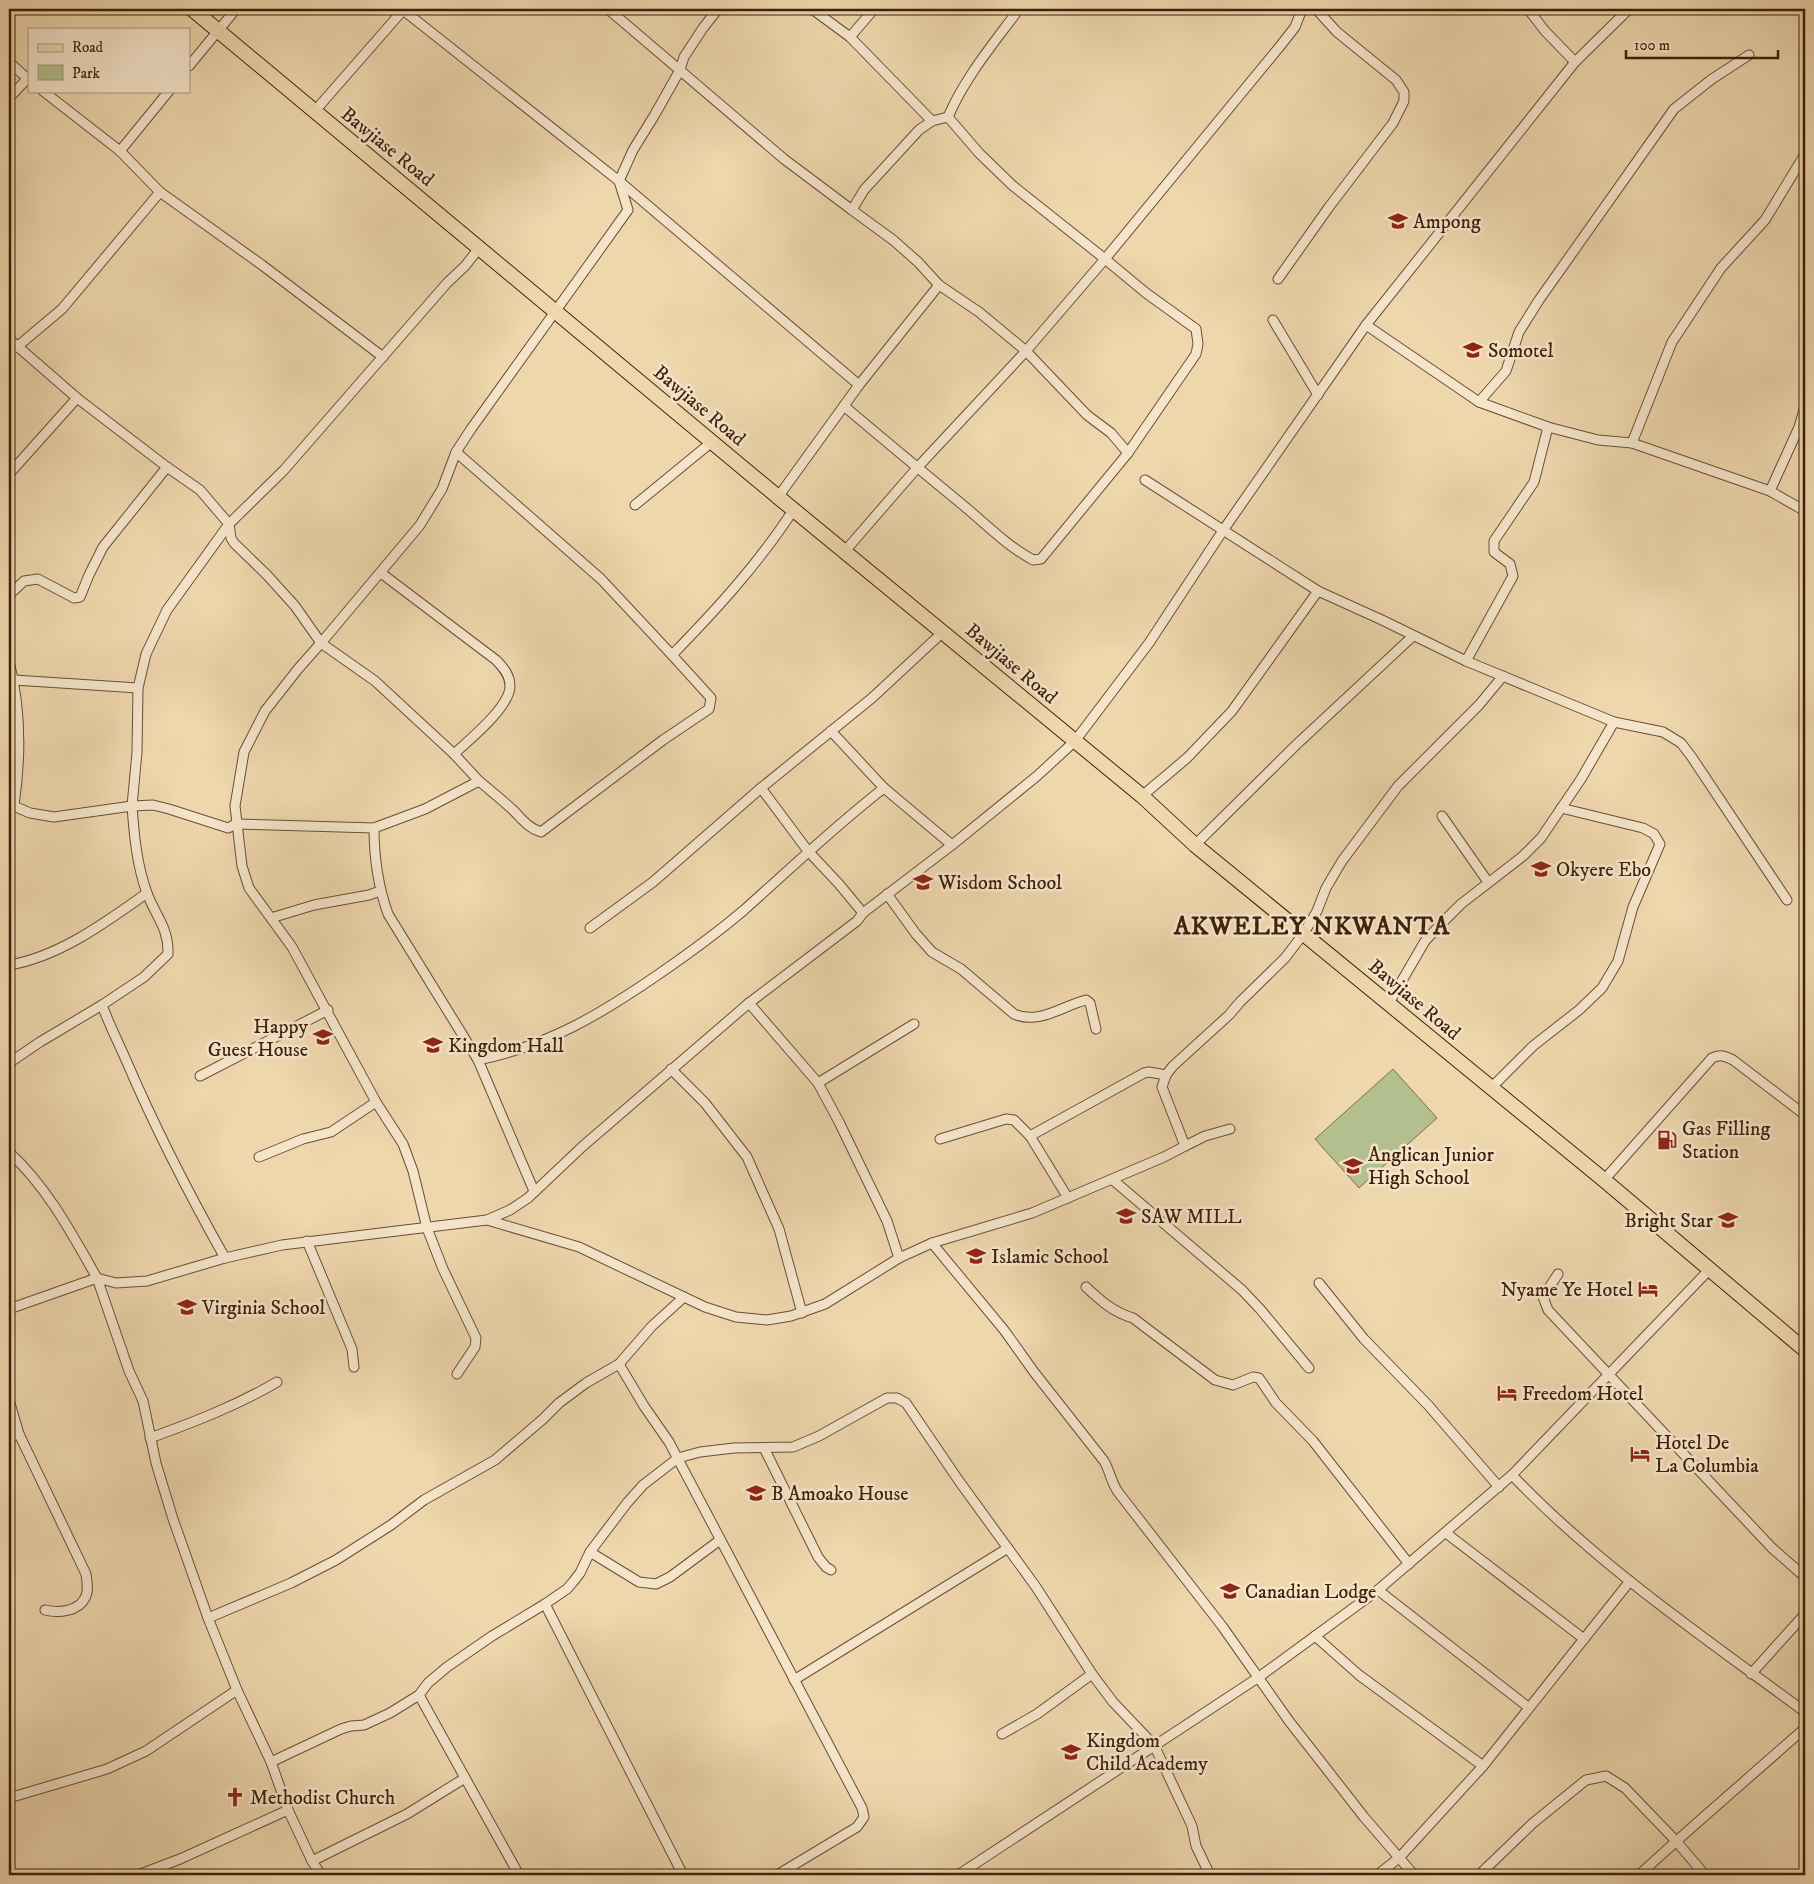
<svg xmlns="http://www.w3.org/2000/svg" width="1814" height="1884" viewBox="0 0 1814 1884" font-family="'IM FELL DW Pica',serif">
<rect width="100%" height="100%" fill="#eed6ad"/>
<filter id="stains"><feTurbulence type="fractalNoise" baseFrequency=".004" numOctaves="4"/><feColorMatrix values="0 0 0 0 .2 0 0 0 0 .09 0 0 0 0 .02 0 0 0 .5 -.17"/></filter>
<radialGradient id="worn" r=".72"><stop offset=".6" stop-color="#630" stop-opacity="0"/><stop offset="1" stop-color="#630" stop-opacity=".3"/></radialGradient>
<polygon fill="#b3bf8e" stroke="#79704c" points="1393,1069 1437,1118 1359,1188 1315,1139"/>
<g fill="none" stroke-linecap="round" stroke-linejoin="round">
<defs>
<g id="minor">
<polyline points="608,9 784,159 852,210"/>
<polyline points="812,9 850,37 932,121"/>
<path d="M1019,9C994,43 965,77 948,117L979,153L1012,185L1105,259L1281,45L1295,27L1302,9"/>
<polyline points="1528,9 1545,31 1575,62"/>
<polyline points="403,10 619,181 859,385"/>
<polyline points="850,37 874,9"/>
<polyline points="9,62 29,80"/>
<polyline points="189,66 236,9"/>
<polyline points="43,91 120,151 160,192 262,265 383,357"/>
<polyline points="9,98 27,79"/>
<polyline points="314,112 404,9"/>
<polyline points="120,151 169,91"/>
<polyline points="480,247 465,266 447,283 284,470 229,524 231,538 234,543 267,575 295,606 321,643 420,525 442,489 456,452 471,429 628,210 619,181 633,150 654,116 680,70 684,57 703,28 718,9"/>
<polyline points="1278,279 1329,207 1393,123 1404,101 1404,92 1396,80 1337,32 1316,9"/>
<polyline points="939,285 918,262 893,240 852,210 864,190 919,130 932,121 948,117"/>
<polyline points="1273,320 1318,395"/>
<polyline points="1366,325 1479,402 1548,427 1598,440 1632,443 1770,491 1805,511"/>
<polyline points="9,339 77,398 167,467 200,490 229,524 167,610 146,654 138,688 137,752 132,806 153,805 169,809 228,828 236,824 374,828"/>
<polyline points="9,349 18,346 62,309 160,192"/>
<polyline points="1479,402 1506,371 1519,332 1539,300 1674,109 1712,79 1749,55"/>
<path d="M844,406C884,440 924,473 964,506C987,525 1007,546 1033,560L1041,559L1128,453L1196,354L1198,344L1196,329L1146,293L1105,259L1026,351L917,468L845,551"/>
<polyline points="1632,443 1672,342 1721,268 1765,220 1805,154"/>
<polyline points="456,452 601,579 672,655"/>
<polyline points="9,474 77,398"/>
<polyline points="1145,480 1318,591 1382,620 1466,661 1614,722 1663,732 1681,743 1691,756 1787,900"/>
<polyline points="1770,491 1799,427 1805,406"/>
<polyline points="778,497 859,385 939,285 979,312 1026,351 1087,415 1111,433 1128,453"/>
<polyline points="635,505 713,441"/>
<path d="M381,573L496,660C503,667 510,675 510,686C510,707 469,740 454,754"/>
<polyline points="9,595 24,581 38,579 74,598 80,597 89,575 103,547 167,467"/>
<path d="M9,661C21,708 21,758 14,805"/>
<polyline points="1466,661 1513,576 1510,564 1494,552 1494,541 1534,482 1548,427"/>
<polyline points="14,680 138,688"/>
<polyline points="831,731 884,788"/>
<polyline points="761,788 808,851 839,884 863,913"/>
<polyline points="1142,796 1187,758 1232,711 1318,591"/>
<path d="M9,804L30,813L54,817L132,806C134,835 137,866 147,893C155,915 169,928 168,954L144,977L102,1005C109,1024 118,1042 126,1060C155,1128 189,1194 225,1258"/>
<polyline points="1442,816 1488,882"/>
<polyline points="1195,845 1296,745 1413,636"/>
<path d="M887,894L916,934L932,952L961,969L1014,1014C1039,1025 1062,1006 1086,1000L1090,1003L1096,1029"/>
<polyline points="271,918 314,905 369,895 380,891"/>
<polyline points="590,928 653,882 761,788 872,698 943,632"/>
<path d="M9,965C59,957 106,922 147,893"/>
<polyline points="749,1003 818,1083 839,1122 887,1221 899,1258"/>
<polyline points="1389,1003 1425,941 1439,926 1461,904 1523,856 1541,838 1581,779 1614,722"/>
<path d="M478,1060L388,914C378,886 374,857 374,828L425,809L479,781C490,790 502,800 513,810C522,819 528,828 541,832L663,740L709,709L711,698L672,655C716,610 759,563 794,509"/>
<polyline points="9,1063 40,1042 102,1005"/>
<polyline points="671,1069 705,1103 747,1157 779,1229 802,1313"/>
<polyline points="200,1076 328,1010"/>
<polyline points="818,1083 914,1024"/>
<polyline points="1491,1088 1533,1046 1579,1010 1602,988 1618,961 1633,907 1660,844 1654,834 1643,828 1561,808"/>
<polyline points="1030,1136 1144,1073 1149,1072 1166,1075"/>
<polyline points="940,1139 1006,1119 1014,1120 1030,1136 1068,1198"/>
<polyline points="1185,1146 1205,1136 1230,1129"/>
<path d="M9,1152C47,1187 71,1232 97,1278L9,1309"/>
<polyline points="259,1157 303,1139 331,1132 376,1102"/>
<polyline points="1113,1180 1242,1290 1260,1309 1309,1368"/>
<path d="M1604,1180L1712,1058C1720,1054 1725,1056 1733,1060L1805,1115"/>
<path d="M534,1191L478,1060C548,1046 601,1014 659,974C688,954 717,933 744,910C790,869 835,826 884,788L952,845"/>
<polyline points="487,1220 579,1247 705,1307 736,1317 767,1320 791,1316 825,1304 899,1258 932,1243 1032,1213 1164,1157 1185,1146 1162,1087 1166,1075 1173,1066 1229,1015 1240,1002 1285,958 1304,933 1317,911 1326,888 1342,861 1398,786 1479,705 1503,676"/>
<polyline points="307,1241 352,1349 354,1367"/>
<path d="M932,1243L1004,1330L1034,1372L1104,1461C1110,1471 1111,1482 1118,1492L1222,1626L1289,1721L1364,1817L1414,1875"/>
<polyline points="1558,1274 1543,1297 1548,1310 1772,1548 1805,1577"/>
<polyline points="1319,1283 1364,1339 1428,1405 1499,1487"/>
<path d="M1086,1287C1101,1301 1113,1312 1133,1318L1215,1380L1233,1385L1253,1377L1259,1378L1276,1403L1313,1441L1409,1564"/>
<polyline points="619,1364 644,1406 669,1442 862,1808 864,1817 857,1827 777,1875"/>
<polyline points="457,1374 475,1347 476,1338 443,1269 427,1228 413,1171 403,1144 376,1102 292,947 249,888 242,866 235,806 244,752 265,711 298,669 321,643 375,681 454,754 479,781"/>
<path d="M9,1400L19,1434L86,1574C87,1582 89,1591 85,1598C78,1612 58,1613 45,1610"/>
<polyline points="9,1437 19,1434"/>
<path d="M150,1438C194,1422 236,1406 277,1382"/>
<polyline points="764,1448 818,1557 826,1567 831,1570"/>
<path d="M1512,1475C1599,1566 1705,1638 1805,1712"/>
<polyline points="1446,1533 1584,1639"/>
<polyline points="590,1552 639,1582 656,1584 670,1577 720,1540"/>
<polyline points="1378,1590 1528,1707"/>
<polyline points="208,1618 291,1583 336,1560 391,1525 424,1500 495,1460 543,1419 559,1403 586,1383 619,1364 652,1326 684,1297"/>
<polyline points="1315,1636 1359,1675 1483,1766"/>
<polyline points="1751,1674 1805,1614"/>
<polyline points="794,1680 1008,1548"/>
<polyline points="419,1695 519,1875"/>
<polyline points="1002,1734 1037,1714 1092,1674"/>
<polyline points="271,1762 341,1729 351,1726 364,1725 390,1713 419,1695 428,1683 447,1667 492,1636 545,1604"/>
<polyline points="9,1798 107,1769 146,1751 237,1690"/>
<polyline points="312,1861 407,1814 465,1778"/>
<polyline points="138,1875 180,1859 288,1810"/>
<polyline points="321,1875 312,1861 288,1810 271,1762 237,1690 208,1618 173,1519 156,1463 143,1401 129,1371 97,1278 116,1283 147,1281 225,1258 282,1245 487,1220 510,1210 528,1198 583,1146 749,1003 857,921 863,913 952,845 1037,776 1075,741 1149,643 1224,529 1366,325 1575,62 1629,9"/>
<polyline points="683,1875 545,1604 567,1589 573,1582 580,1573 590,1552 627,1503 643,1485 678,1458 700,1452 734,1448 793,1447 819,1436 887,1398 897,1398 906,1403 959,1481 1036,1587 1092,1674 1113,1702 1154,1745 1192,1826 1196,1846 1210,1875"/>
<polyline points="958,1875 1259,1677 1378,1590 1512,1475 1710,1269"/>
<polyline points="1377,1875 1399,1858 1483,1766 1630,1581"/>
<polyline points="1479,1875 1533,1823 1586,1780 1606,1776 1625,1788 1676,1841 1705,1875"/>
<path d="M1639,1875C1693,1825 1750,1777 1805,1728"/>
</g>
<polyline id="primary" points="192,9 778,497 1142,796 1195,845 1604,1180 1805,1350"/>
</defs>
<use href="#minor" stroke="#6b4e33" stroke-width="11"/>
<use href="#primary" stroke="#3f200a" stroke-width="16"/>
<use href="#minor" stroke="#f4e4ca" stroke-width="9"/>
<use href="#primary" stroke="#eed6ad" stroke-width="14"/>
</g>
<defs>
<symbol id="school-bare" viewBox="-9 -9 18 18"><path d="M0-5L7-2L0 1L-7-2ZM-4 1L0 2.5L4 1V4Q0 6-4 4Z" fill="#8f2418" stroke="#f4e4ca" stroke-width="2.5" paint-order="stroke"/></symbol>
<symbol id="fuel-bare" viewBox="-9 -9 18 18"><path d="M-5.5-6h7V0h2V4h1.3V-2.5L3-4.5l.8-.8L6-3V5H2.5V1h-1V6h-7ZM-4.2-4.7v3.2H.2V-4.7Z" fill="#8f2418" stroke="#f4e4ca" stroke-width="2.5" paint-order="stroke"/></symbol>
<symbol id="hotel-bare" viewBox="-9 -9 18 18"><path d="M-6-4.5h1.5V1H6V5H4.5V3h-9V5H-6ZM-4 0a1.8 1.8 0 1 1 3.6 0ZM.5 0V-2.5h3Q6-2.5 6 0Z" fill="#8f2418" stroke="#f4e4ca" stroke-width="2.5" paint-order="stroke"/></symbol>
<symbol id="church-bare" viewBox="-9 -9 18 18"><path d="M-1.2-6h2.4v3.5h3.3v2.4h-3.3V6h-2.4V-.1h-3.3v-2.4h3.3Z" fill="#8f2418" stroke="#f4e4ca" stroke-width="2.5" paint-order="stroke"/></symbol>
</defs>
<g fill-rule="evenodd">
<use href="#school-bare" x="1384" y="207" width="28" height="28"/>
<use href="#school-bare" x="1459" y="336" width="28" height="28"/>
<use href="#school-bare" x="1527" y="855" width="28" height="28"/>
<use href="#school-bare" x="909" y="868" width="28" height="28"/>
<use href="#school-bare" x="309" y="1023" width="28" height="28"/>
<use href="#school-bare" x="419" y="1031" width="28" height="28"/>
<use href="#fuel-bare" x="1653" y="1126" width="28" height="28"/>
<use href="#school-bare" x="1339" y="1152" width="28" height="28"/>
<use href="#school-bare" x="1112" y="1202" width="28" height="28"/>
<use href="#school-bare" x="1714" y="1206" width="28" height="28"/>
<use href="#school-bare" x="962" y="1242" width="28" height="28"/>
<use href="#hotel-bare" x="1634" y="1275" width="28" height="28"/>
<use href="#school-bare" x="173" y="1293" width="28" height="28"/>
<use href="#hotel-bare" x="1493" y="1379" width="28" height="28"/>
<use href="#hotel-bare" x="1626" y="1440" width="28" height="28"/>
<use href="#school-bare" x="742" y="1479" width="28" height="28"/>
<use href="#school-bare" x="1216" y="1577" width="28" height="28"/>
<use href="#school-bare" x="1057" y="1738" width="28" height="28"/>
<use href="#church-bare" x="221" y="1783" width="28" height="28"/>
</g>
<g text-anchor="middle" stroke-width="5" stroke-linejoin="round" paint-order="stroke">
<g font-size="20" fill="#3f200a" stroke="#f4e4ca">
<text transform="translate(388 146) rotate(39)" y="7">Bawjiase Road</text>
<text transform="translate(700 405) rotate(40)" y="7">Bawjiase Road</text>
<text transform="translate(1012 663) rotate(40)" y="7">Bawjiase Road</text>
<text transform="translate(1415 999) rotate(40)" y="7">Bawjiase Road</text>
</g>
<g font-size="20" fill="#3f200a" stroke="#f4e4ca" text-anchor="start">
<text x="1413" y="228">Ampong</text>
<text x="1488" y="357">Somotel</text>
<text x="1556" y="876">Okyere Ebo</text>
<text x="938" y="889">Wisdom School</text>
<text x="308" y="1033" text-anchor="end">Happy<tspan x="308" dy="23">Guest House</tspan></text>
<text x="448" y="1052">Kingdom Hall</text>
<text x="1682" y="1135">Gas Filling<tspan x="1682" dy="23">Station</tspan></text>
<text x="1368" y="1161">Anglican Junior<tspan x="1368" dy="23">High School</tspan></text>
<text x="1141" y="1223">SAW MILL</text>
<text x="1713" y="1227" text-anchor="end">Bright Star</text>
<text x="991" y="1263">Islamic School</text>
<text x="1633" y="1296" text-anchor="end">Nyame Ye Hotel</text>
<text x="202" y="1314">Virginia School</text>
<text x="1522" y="1400">Freedom Hotel</text>
<text x="1655" y="1449">Hotel De<tspan x="1655" dy="23">La Columbia</tspan></text>
<text x="771" y="1500">B Amoako House</text>
<text x="1245" y="1598">Canadian Lodge</text>
<text x="1086" y="1747">Kingdom<tspan x="1086" dy="23">Child Academy</tspan></text>
<text x="250" y="1804">Methodist Church</text>
</g>
<g font-size="25" font-weight="bold" letter-spacing="1" fill="#3f200a" stroke="#f4e4ca">
<text x="1312" y="934">AKWELEY NKWANTA</text>
</g>
</g>
<rect width="1814" height="1884" fill="none" stroke="#eed6ad" stroke-width="30"/>
<rect x="10" y="10" width="1794" height="1864" fill="none" stroke="#3f200a" stroke-width="2.5"/>
<rect x="15" y="15" width="1784" height="1854" fill="none" stroke="#3f200a"/>
<rect x="28" y="28" width="162" height="65" fill="#f4e4ca" stroke="#ac967d"/>
<rect x="38" y="44" width="25" height="8" fill="#eed6ad" stroke="#ac967d"/>
<text x="72" y="52" font-size="15" fill="#3f200a">Road</text>
<rect x="38" y="65" width="25" height="15" fill="#b3bf8e" stroke="#ac967d"/>
<text x="72" y="78" font-size="15" fill="#3f200a">Park</text>
<path d="M1626 50v8h152v-8" fill="none" stroke="#3f200a" stroke-width="2.5"/>
<text x="1634" y="50" font-size="15" fill="#3f200a" stroke="#f4e4ca" stroke-width="4" paint-order="stroke">100 m</text>
<rect width="100%" height="100%" filter="url(#stains)"/>
<rect width="100%" height="100%" fill="url(#worn)"/>
</svg>
